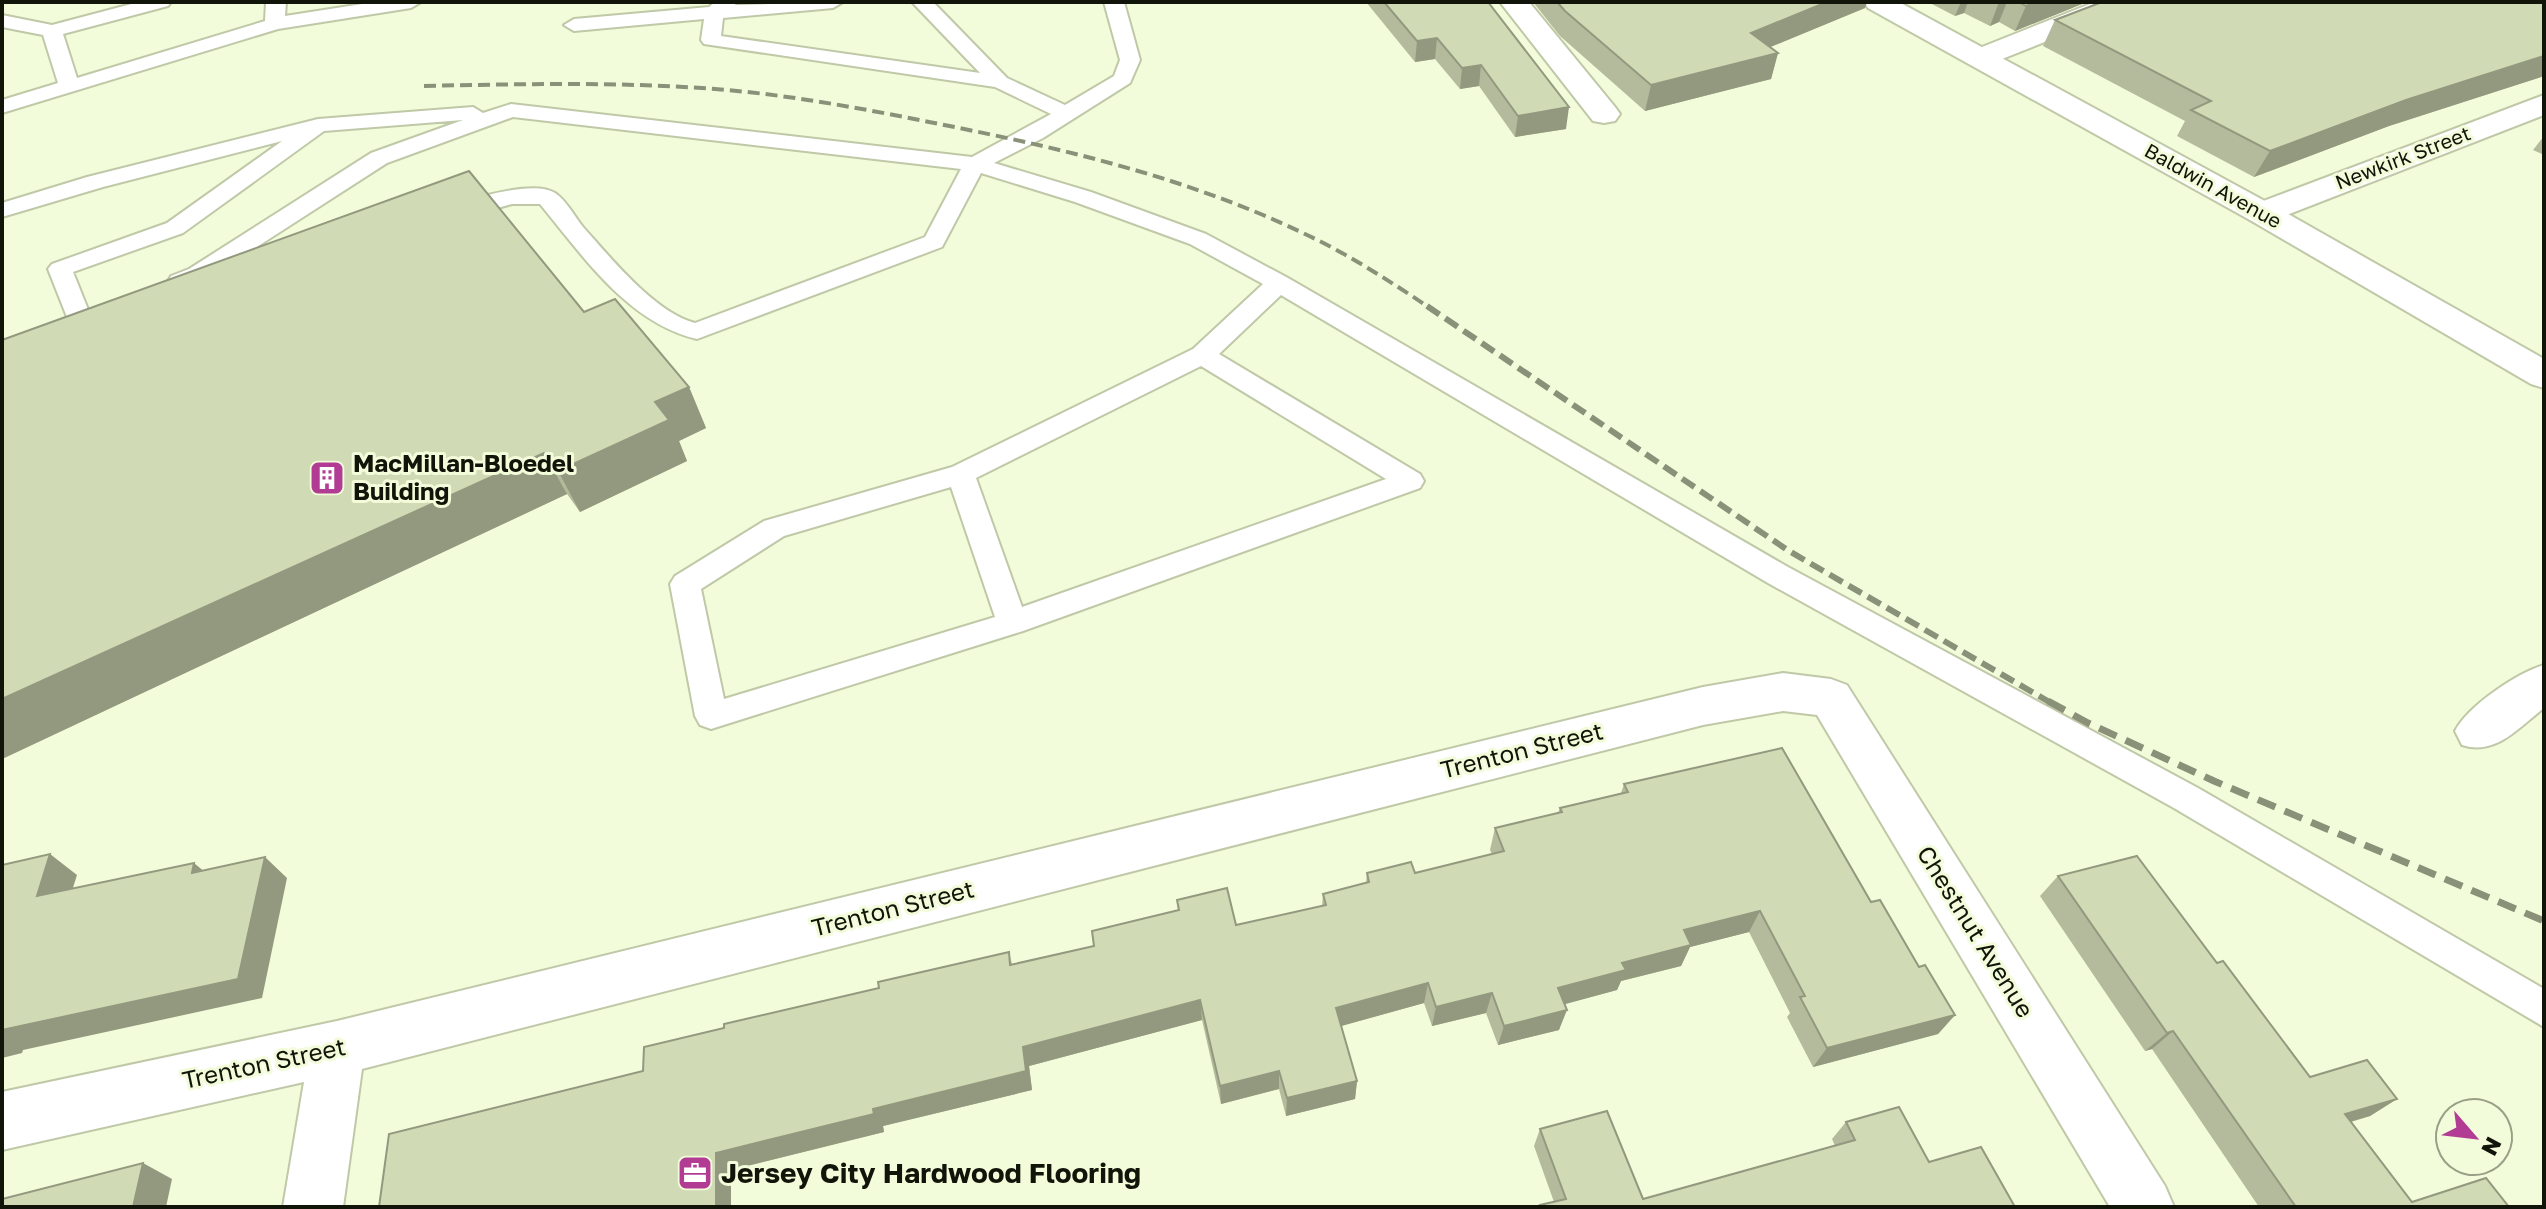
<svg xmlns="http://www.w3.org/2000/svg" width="2546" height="1209" viewBox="0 0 2546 1209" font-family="'Golos Text',sans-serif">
<rect width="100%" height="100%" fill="#f2fcda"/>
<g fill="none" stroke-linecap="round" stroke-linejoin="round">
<defs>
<g id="service">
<polygon points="139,2 171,2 168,6 63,34 77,78 265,21 266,2 286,2 285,16 375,2 421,2 411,8 278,29 2,113 2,100 58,83 43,35 2,27 2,15 52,25"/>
<path d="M715,2H737L735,5L843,2L833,8L723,18L721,36L980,73L912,2H933L1007,78L1065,105L1114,76L1120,60L1104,2H1124L1140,60L1130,83L1043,138L994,163L1091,192L1206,234L1288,278L1788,567L2198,788L2544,989V1027L2174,808L1768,583L1281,295L1219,354L1420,474L1424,481L1420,488L1023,631L711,729L700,725L695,716L670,584L675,576L764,521L952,467L1193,349L1263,284L1190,244L1075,202L981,173L942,247L697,339C628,323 583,256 540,204H512L454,220L446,218L442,213C451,202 474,199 488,195C505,191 539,183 555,193C566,200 575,217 583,227C610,257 655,313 695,323L925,237L961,169L513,117L387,163L207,279L180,288L171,286L168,281L171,276L189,269L371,153L463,120L324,131L183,233L73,272L91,317L88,323H70L67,317L48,269L52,264L167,223L282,141L103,187L2,217V203L87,177L318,119L473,107L483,113L511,104L972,157L1051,114L995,87L704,44L701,40L704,19L574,31L564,25L574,19L709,7ZM1201,366L1386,479L1022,607L976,478ZM951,487L995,617L724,699L701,589L784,536Z"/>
</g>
<g id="minor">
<polygon points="1500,2 1529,2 1615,107 1620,114 1615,121 1604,123 1593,121"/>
<polygon points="2095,2 2134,2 2130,8 1992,63 1982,66 1972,63 1967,57 1972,51"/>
<polygon points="2544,95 2544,115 2274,220 2262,223 2250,220 2245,213 2250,206"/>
<path d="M2544,665V708C2518,728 2496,756 2462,745L2455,731C2468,706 2517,673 2544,665Z"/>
<polygon points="1783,673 1831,679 1847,685 2165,1186 2174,1207 2110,1207 1817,715 1783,711 1703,725 362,1069 343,1207 283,1207 304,1082 2,1150 2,1092 337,1021 1703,687"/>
</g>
<polygon id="tertiary" points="1864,2 1899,2 2274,206 2544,359 2544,388 2531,384 2250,220 1868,8"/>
</defs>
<use href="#service" stroke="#bfc8a7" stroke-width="4"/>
<use href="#minor" stroke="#bfc8a7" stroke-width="4"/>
<use href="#tertiary" stroke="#bfc8a7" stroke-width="4"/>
<use href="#service" fill="#fff" fill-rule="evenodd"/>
<use href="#minor" fill="#fff" fill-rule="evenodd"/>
<use href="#tertiary" fill="#fff" fill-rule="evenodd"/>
<path stroke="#8a9179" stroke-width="4" stroke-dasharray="12 6" stroke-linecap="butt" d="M424,86C517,84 609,82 702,88C778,93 855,107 929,122C1057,147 1187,177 1305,234C1348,254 1391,282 1430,308"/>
<polyline stroke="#8a9179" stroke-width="6" stroke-dasharray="15 7" stroke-linecap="butt" points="1427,306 1789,551 2051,703"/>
<polyline stroke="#8a9179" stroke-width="7" stroke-dasharray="19 10" stroke-linecap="butt" points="2048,701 2088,723 2214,781 2544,921"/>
</g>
<g fill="#b3bb9c">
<polygon points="1366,2 1488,2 1566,129 1515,137 1479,86 1460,89 1435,59 1415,62"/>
<polygon points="1533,2 1867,2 1865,8 1770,47 1778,53 1771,79 1645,111 1560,36"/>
<polygon points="1928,2 2087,2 2015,31 1999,22 1990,26 1964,13 1955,16"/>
<polygon points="2544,2 2544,76 2389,126 2254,177 2177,136 2185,121 2043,46 2055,20"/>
<polygon points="2544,136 2544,155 2533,150"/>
<polygon points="584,312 689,387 706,428 679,441 687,461 580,512 567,494 2,759"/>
<polygon points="1624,784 1871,902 1955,1015 1938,1034 1813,1067 1787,1017 1790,1013 1749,932 1690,947 1681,966 1621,981 1617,990 1564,1004 1559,1030 1498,1045 1486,1013 1432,1026 1424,1003 1341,1026 1357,1081 1355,1099 1286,1116 1279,1089 1221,1104 1202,1020 1029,1066 1032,1090 883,1126 884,1132 731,1170 731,1207 379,1207 643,1071 724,1028 879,988 1009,952 1012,964 1094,946 1178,910 1177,900 1236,925 1322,906 1323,894 1366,883 1367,873 1415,873 1492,854 1490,850 1495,828 1558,813 1560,808 1621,793"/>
<polygon points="2058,876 2217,963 2310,1077 2397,1099 2370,1116 2351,1122 2412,1202 2509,1207 2259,1207 2152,1049 2145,1051 2040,896"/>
<polygon points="1846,1122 1929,1162 2015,1207 1540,1207 1540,1205 1554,1202 1534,1146 1540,1129 1643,1199 1835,1146 1832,1139"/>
</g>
<g fill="#92997f">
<polygon points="1827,2 1867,2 1865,8 1744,58 1751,33"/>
<polygon points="1961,2 1968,2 1964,13 1955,16"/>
<polygon points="1999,2 2007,2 1999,22 1990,26"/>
<polygon points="2035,2 2087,2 2015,31 2026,6"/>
<polygon points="1437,38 1435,59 1415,62 1417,41"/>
<polygon points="1778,53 1771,79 1645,111 1651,85"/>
<polygon points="2544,56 2544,76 2389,126 2254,177 2270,151 2406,100"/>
<polygon points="1481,65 1479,86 1460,89 1462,68"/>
<polygon points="1569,107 1566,129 1515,137 1518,116"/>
<polygon points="689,387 706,428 679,441 687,461 580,512 558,471 655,402"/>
<polygon points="544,453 567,494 2,759 2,699"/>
<polygon points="50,854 77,875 64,916 37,896"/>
<polygon points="265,857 287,878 262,998 23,1050 22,1053 2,1058 2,1030"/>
<polygon points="194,863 218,883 192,873"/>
<polygon points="1760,911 1749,932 1690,947 1681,966 1621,981 1617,990 1551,1008 1558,988 1622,963 1684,930"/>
<polygon points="1428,983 1424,1003 1334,1028 1336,1008"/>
<polygon points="1492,993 1486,1013 1432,1026 1436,1007"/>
<polygon points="1200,1000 1202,1020 1029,1066 1032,1090 883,1126 884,1132 731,1170 731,1207 716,1207 716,1153 873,1109 1023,1047"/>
<polygon points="1567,1010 1559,1030 1498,1045 1504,1026"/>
<polygon points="1955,1015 1938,1034 1813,1067 1827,1048"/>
<polygon points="2173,1031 2152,1049 2145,1051 2167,1033"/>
<polygon points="1279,1071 1279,1089 1221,1104 1220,1086"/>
<polygon points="1357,1081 1355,1099 1286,1116 1287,1098"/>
<polygon points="2397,1099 2370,1116 2318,1131 2345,1114"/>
<polygon points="143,1163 172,1179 166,1207 133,1207"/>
</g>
<g fill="#d0dab5" stroke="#92997f" stroke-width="2">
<polygon points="1384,2 1488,2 1569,107 1518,116 1481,65 1462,68 1437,38 1417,41"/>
<polygon points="1557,2 1827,2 1751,33 1778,53 1651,85 1565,11"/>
<polygon points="2019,2 2035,2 2026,6"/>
<polygon points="2102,2 2544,2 2544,56 2406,100 2270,151 2191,110 2211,101 2055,20"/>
<polygon points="469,171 584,312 615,299 689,387 655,402 669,420 558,471 544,453 2,699 2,340"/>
<polygon points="1782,748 1871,902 1880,900 1919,967 1925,965 1955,1015 1827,1048 1800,997 1805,996 1760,911 1684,930 1691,945 1622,963 1626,970 1558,988 1567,1010 1504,1026 1492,993 1436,1007 1428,983 1336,1008 1357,1081 1287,1098 1279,1071 1220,1086 1200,1000 1023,1047 1026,1071 873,1109 874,1114 716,1153 716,1207 379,1207 389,1134 643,1071 644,1047 724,1028 724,1024 879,988 878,982 1009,952 1010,965 1094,946 1092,931 1179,910 1177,900 1227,888 1236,925 1326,905 1323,894 1369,882 1367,873 1411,862 1415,873 1504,851 1495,828 1562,812 1560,808 1628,792 1624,784"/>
<polygon points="50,854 37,896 194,863 192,873 265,857 238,979 2,1030 2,865"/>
<polygon points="2137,856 2217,963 2223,961 2310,1077 2367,1060 2397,1099 2345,1114 2412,1202 2486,1178 2509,1207 2296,1207 2173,1031 2167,1033 2058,876"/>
<polygon points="1899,1107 1929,1162 1981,1147 2015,1207 1541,1207 1540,1205 1566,1199 1540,1129 1607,1111 1643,1199 1855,1140 1846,1122"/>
<polygon points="143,1163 133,1207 2,1207 2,1199"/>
</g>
<defs>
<symbol id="building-square" viewBox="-11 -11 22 22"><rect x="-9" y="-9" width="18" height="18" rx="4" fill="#b23c94" stroke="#f2fcda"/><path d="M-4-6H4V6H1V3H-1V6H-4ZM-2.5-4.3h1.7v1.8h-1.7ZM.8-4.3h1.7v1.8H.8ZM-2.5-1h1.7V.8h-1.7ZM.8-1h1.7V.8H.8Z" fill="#fff"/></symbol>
<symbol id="office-square" viewBox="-11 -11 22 22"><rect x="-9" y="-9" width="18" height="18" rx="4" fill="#b23c94" stroke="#f2fcda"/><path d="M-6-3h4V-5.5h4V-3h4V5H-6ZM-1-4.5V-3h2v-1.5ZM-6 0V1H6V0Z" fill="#fff"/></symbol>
</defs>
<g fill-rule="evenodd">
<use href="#building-square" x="307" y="458" width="40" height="40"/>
<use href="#office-square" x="675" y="1153" width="40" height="40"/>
</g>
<g text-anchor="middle" stroke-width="6" stroke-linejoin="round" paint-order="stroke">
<g font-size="20" fill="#111408" stroke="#f2fcda">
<text transform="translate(2403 158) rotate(-21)" y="7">Newkirk Street</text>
<text transform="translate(2213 186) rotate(29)" y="7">Baldwin Avenue</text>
</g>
<g font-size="24" font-weight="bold" fill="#111408" stroke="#f2fcda" text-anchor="start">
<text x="353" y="472">MacMillan-Bloedel<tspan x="353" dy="28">Building</tspan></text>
</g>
<g font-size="24" fill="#111408" stroke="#f2fcda">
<text transform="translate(1522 751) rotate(-14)" y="8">Trenton Street</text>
<text transform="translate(893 909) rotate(-14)" y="8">Trenton Street</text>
<text transform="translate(1975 932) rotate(58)" y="8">Chestnut Avenue</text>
<text transform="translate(264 1064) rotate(-12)" y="8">Trenton Street</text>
</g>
<g font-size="28" font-weight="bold" fill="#111408" stroke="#f2fcda" text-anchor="start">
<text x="721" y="1183">Jersey City Hardwood Flooring</text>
</g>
</g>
<rect width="2546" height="1209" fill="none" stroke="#111408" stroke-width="8"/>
<g transform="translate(2474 1137) rotate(118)"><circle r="38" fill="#f2fcda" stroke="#989f86" stroke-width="2"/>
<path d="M0-6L14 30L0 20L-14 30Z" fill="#b23c94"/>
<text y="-12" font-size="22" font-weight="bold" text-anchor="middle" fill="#111408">N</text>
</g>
</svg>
